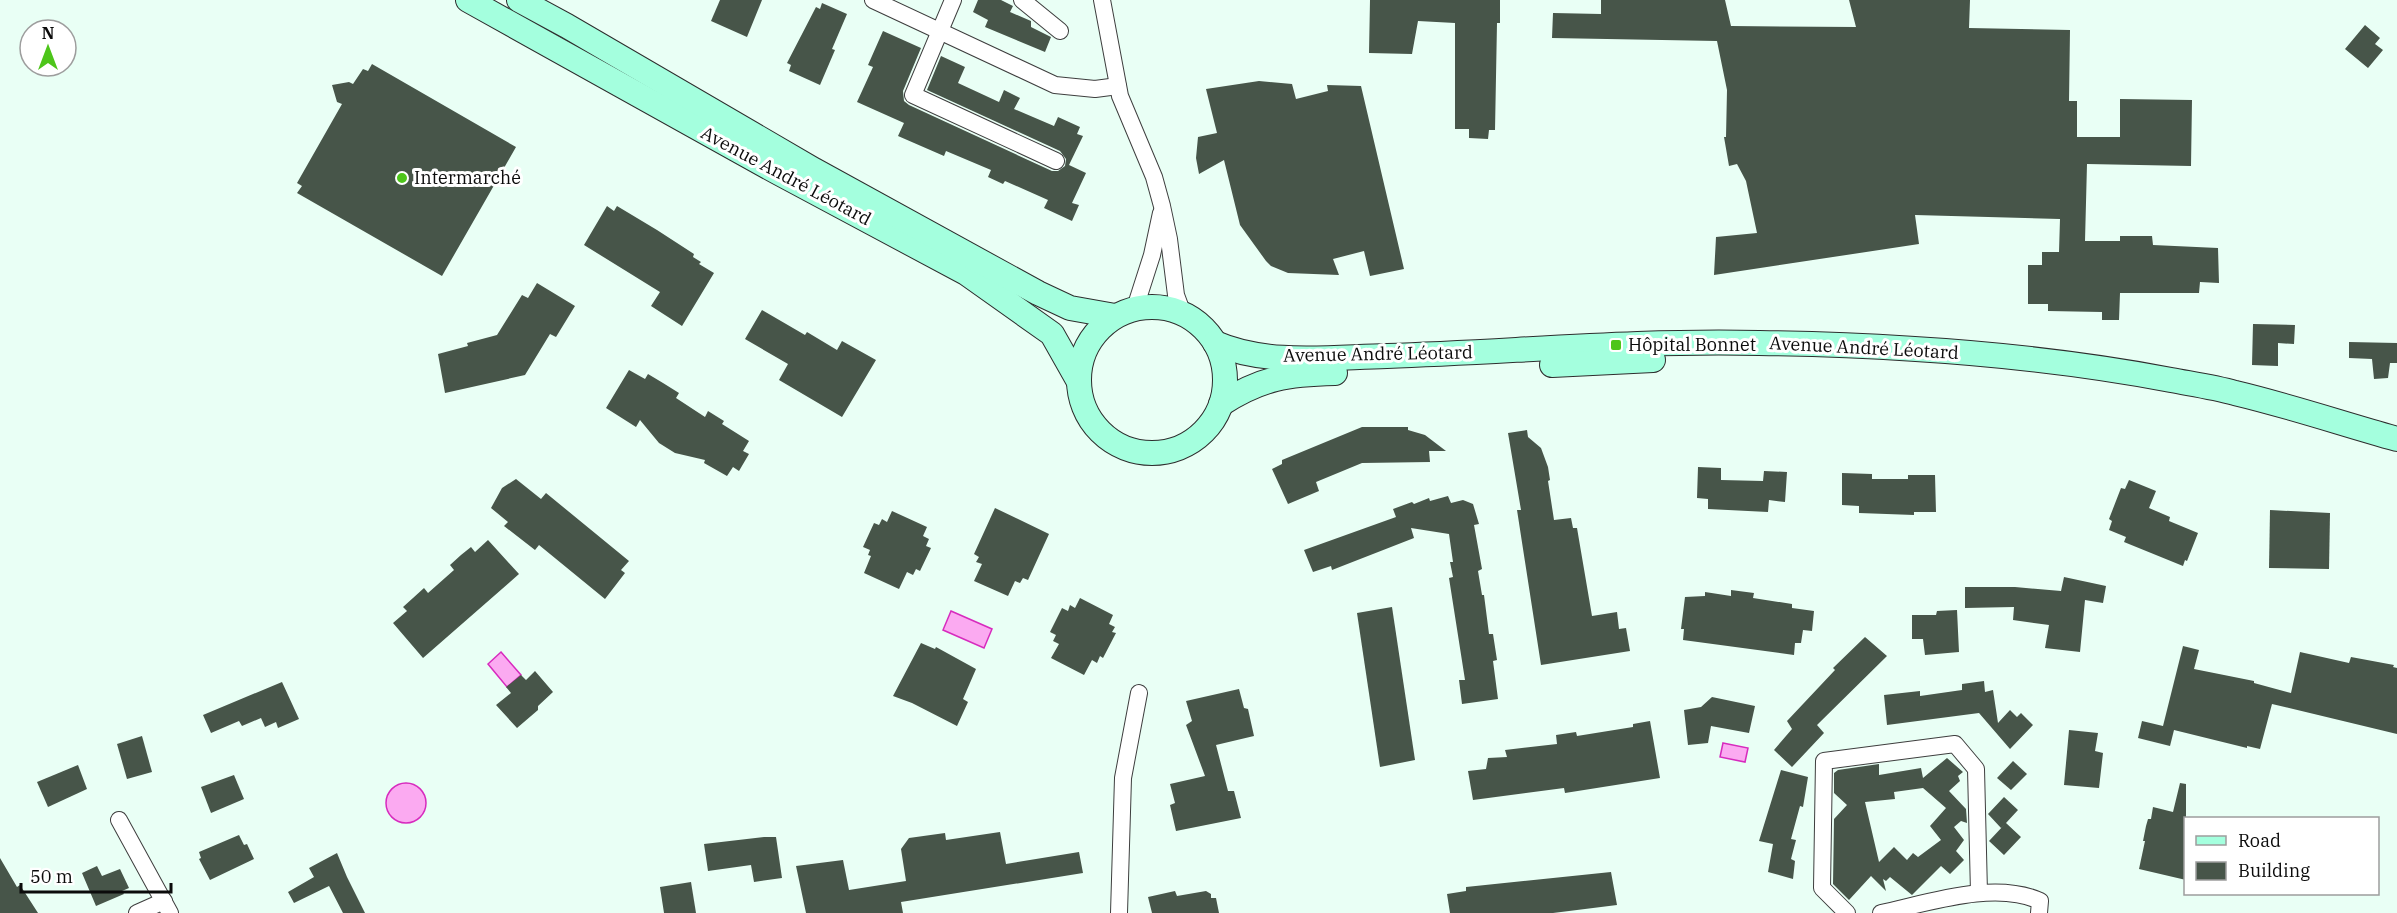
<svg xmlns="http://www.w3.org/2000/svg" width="2397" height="913" viewBox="0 0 2397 913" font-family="'IBM Plex Serif',serif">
<rect width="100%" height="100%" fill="#e9fff5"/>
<g fill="#fbaaf1" stroke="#d72bbe" stroke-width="1.5">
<polygon points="951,611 992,629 984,648 943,630"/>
<polygon points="501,652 521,675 507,687 488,664"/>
<polygon points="1723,743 1748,748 1745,762 1720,757"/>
<circle cx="406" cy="803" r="20"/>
</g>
<g fill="#475549" fill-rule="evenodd">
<polygon points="720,0 762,0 747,37 711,21"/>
<polygon points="978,0 1001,0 1013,6 1010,12 1031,21 1031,27 1051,37 1045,52 985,27 988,20 973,12"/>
<polygon points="1370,0 1500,0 1500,23 1497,23 1495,130 1489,130 1488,139 1469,138 1469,129 1455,129 1455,23 1418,21 1412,54 1369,53"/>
<polygon points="1601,0 1725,0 1731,26 1856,27 1849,0 1970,0 1969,28 2070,30 2069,101 2077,101 2077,137 2120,137 2120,99 2192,100 2191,166 2087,164 2085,241 2120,241 2120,236 2152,236 2153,245 2218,248 2219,283 2200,282 2199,293 2120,293 2119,320 2102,320 2102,312 2048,311 2048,304 2028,304 2028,265 2042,265 2042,252 2059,252 2060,219 1915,215 1919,244 1714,275 1716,237 1757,233 1746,181 1737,164 1729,166 1724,137 1726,137 1727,90 1717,41 1552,38 1553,13 1601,14"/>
<polygon points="822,3 847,14 832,49 835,50 820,85 789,71 791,65 787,63 816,7 820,9"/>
<polygon points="2365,25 2380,38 2375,44 2383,50 2368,68 2345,49"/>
<polygon points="883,31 921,48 903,91 904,101 909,105 1052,171 1058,171 1065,166 1066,159 1060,151 927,90 941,56 965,67 958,83 999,102 1004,90 1020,98 1014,109 1054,126 1058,117 1080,127 1077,134 1083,136 1069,165 1086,173 1072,203 1079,205 1072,221 1044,208 1048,200 1005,181 1003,184 988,177 991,170 946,151 944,156 898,136 904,123 857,102 873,67 868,65"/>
<polygon points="372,64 516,147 442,276 297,193 302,186 297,183 342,104 337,102 332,85 349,82 353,84 363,69 368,71"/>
<polygon points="1259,81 1292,84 1296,99 1328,91 1327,85 1361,86 1404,269 1370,276 1364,251 1333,259 1339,275 1288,273 1271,266 1266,261 1240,225 1224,160 1199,174 1196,158 1198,137 1217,133 1206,89"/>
<polygon points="607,206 614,211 617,206 657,230 694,254 693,257 701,262 699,264 714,273 682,326 651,306 660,292 584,245"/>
<polygon points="537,283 575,306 556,337 550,334 525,375 445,393 438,354 468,346 467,343 497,335 522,295 528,298"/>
<polygon points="762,310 805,335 807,332 837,350 842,341 876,360 842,417 779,380 788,364 745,339"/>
<polygon points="2253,324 2295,325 2294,344 2278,343 2278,366 2252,365"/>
<polygon points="2349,342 2397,343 2397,363 2390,363 2388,378 2374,379 2372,359 2349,358"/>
<polygon points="629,370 645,379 648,374 663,383 679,393 676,398 705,417 708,411 724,421 722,424 749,441 743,451 749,454 739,471 733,467 727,476 704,463 705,460 675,453 659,443 640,420 636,427 606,408"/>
<polygon points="1362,427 1408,427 1408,430 1425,435 1446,451 1429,451 1430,462 1362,463 1316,482 1319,491 1288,504 1272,469 1282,464 1282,460"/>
<polygon points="1527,430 1528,437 1541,448 1548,467 1550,480 1548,481 1554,520 1571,518 1573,528 1577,528 1592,616 1617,612 1619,629 1626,628 1630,651 1541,665 1517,510 1521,510 1508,433"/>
<polygon points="1698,467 1721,468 1721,480 1763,481 1764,471 1787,472 1785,502 1769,500 1768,512 1708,509 1708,499 1697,498"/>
<polygon points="1842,473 1872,474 1872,479 1908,479 1908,475 1935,475 1936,512 1914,512 1914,515 1859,513 1859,506 1842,505"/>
<polygon points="516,479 541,499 546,493 629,561 621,570 625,573 605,599 539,545 535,550 504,526 508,522 491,508 502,488"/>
<polygon points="2129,480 2156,491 2149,508 2170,517 2169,521 2198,533 2187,561 2185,560 2183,566 2124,542 2126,537 2109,530 2112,521 2109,519 2121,488 2125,489"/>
<polygon points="1448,496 1451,503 1463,500 1473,504 1479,524 1474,525 1482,569 1478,571 1482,595 1484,595 1489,634 1493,634 1497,660 1493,661 1498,699 1462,704 1459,680 1465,680 1449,578 1453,577 1450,562 1453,562 1449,534 1411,528 1414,538 1332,570 1331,566 1313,572 1304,550 1396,517 1393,509 1412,502 1414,504 1429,498 1430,501"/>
<polygon points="995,508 1049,534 1028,580 1023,578 1020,583 1015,581 1008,596 974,581 982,564 976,562 979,557 974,554"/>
<polygon points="2270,510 2330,513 2329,569 2269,568"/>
<polygon points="892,511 927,527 923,536 929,539 926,546 931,548 920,571 916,569 913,575 907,572 899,589 864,573 871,556 868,555 870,550 863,547 874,523 879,525 882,519 887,522"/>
<polygon points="488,540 519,574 423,658 393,623 407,611 403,607 413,598 424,588 428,593 454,570 450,565 461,555 471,547 475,552"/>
<polygon points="2064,577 2106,586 2103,603 2085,600 2080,652 2045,648 2049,625 2013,620 2014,607 1965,608 1965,587 2015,587 2061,591"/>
<polygon points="1731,590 1754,593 1753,598 1792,604 1792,608 1814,611 1812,631 1803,630 1801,643 1795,643 1794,655 1683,640 1684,629 1681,629 1685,597 1705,596 1705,592 1731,596"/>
<polygon points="1080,598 1113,615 1109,624 1115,627 1112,632 1116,633 1103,658 1100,656 1097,663 1092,660 1084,675 1051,658 1059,644 1053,641 1056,635 1050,632 1062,608 1068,611 1070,605 1075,608"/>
<polygon points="1392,607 1415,760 1380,767 1357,613"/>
<polygon points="1957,610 1959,652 1925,655 1923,639 1912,639 1912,615 1936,615 1937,611"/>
<polygon points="1865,637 1887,656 1817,725 1824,733 1792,767 1774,750 1792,729 1787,721 1835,670 1833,668"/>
<polygon points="921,643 935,649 936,647 976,669 963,699 968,702 957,726 912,703 893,696"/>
<polygon points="2183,646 2199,650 2194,669 2254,681 2254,683 2291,693 2300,652 2349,663 2351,657 2394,665 2393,667 2397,668 2397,734 2272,704 2260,749 2247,746 2247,748 2174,730 2170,746 2138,738 2142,721 2163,726"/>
<polygon points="535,671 553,692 538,706 538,710 517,728 496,705 511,693 506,687 521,675 526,680"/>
<polygon points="1984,681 1985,692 1993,690 1998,723 2010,710 2017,717 2021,713 2033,725 2010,749 1979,713 1887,725 1884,695 1920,691 1920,696 1962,690 1962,684"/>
<polygon points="282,682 299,719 278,728 276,722 265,727 261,718 242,726 239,721 211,733 203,715"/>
<polygon points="1239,689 1244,708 1248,709 1254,736 1216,745 1228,791 1234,791 1241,818 1176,831 1170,805 1175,803 1170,784 1205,776 1186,725 1192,721 1186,701"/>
<polygon points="1712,697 1755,706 1749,733 1711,726 1708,743 1688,745 1684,710 1701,707"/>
<polygon points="1650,721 1660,778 1565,793 1564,788 1473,800 1468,771 1486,769 1488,758 1507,757 1505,750 1557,744 1556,735 1576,732 1577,736 1633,727 1633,724"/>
<polygon points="2069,730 2098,733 2095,751 2103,753 2099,788 2064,785"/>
<polygon points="142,736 152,772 127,779 117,744"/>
<path d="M1947,758L1963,772L1958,776L1960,781L1949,791L1966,809L1967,823L1961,821L1954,827L1964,840L1956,851L1964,860L1950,874L1941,866L1912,895L1890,877L1886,881L1883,879L1886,891L1871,876L1849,900L1833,884L1834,819L1847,805L1834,793V773L1838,770L1879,764V775L1921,768L1923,778ZM1923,788L1946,808L1930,826L1941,840L1918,857L1913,853L1907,860L1894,847L1879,862L1865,802L1895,799L1894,792Z"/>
<polygon points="2013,761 2027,774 2011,790 1997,778"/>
<polygon points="78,765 87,789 48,807 37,782"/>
<polygon points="1781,770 1808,777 1803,807 1800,806 1791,839 1796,840 1791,859 1795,861 1793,879 1768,872 1773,844 1759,841"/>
<polygon points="234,775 244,799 211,813 201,787"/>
<polygon points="2180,783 2186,784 2186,880 2139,869 2145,841 2143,841 2146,826 2148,819 2151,819 2153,807 2173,812"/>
<polygon points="2004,797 2018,810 2006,823 2021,837 2004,855 1989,841 2004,825 2001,828 1988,814"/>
<polygon points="1000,832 1006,864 1079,852 1083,873 901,902 903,913 806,913 796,866 843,860 849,890 906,881 901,849 909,838 945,833 946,840"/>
<polygon points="239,835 244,845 247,844 254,859 210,880 199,859 201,858 199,852"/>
<polygon points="764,837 776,837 782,878 754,882 751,865 708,871 704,844"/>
<polygon points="337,853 347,877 365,913 343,913 329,886 294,903 288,892 314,877 309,868"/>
<polygon points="0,858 17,887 20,885 38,913 0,913"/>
<polygon points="97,866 102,876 120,869 129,888 122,891 124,894 96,906 82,873"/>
<polygon points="1611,872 1617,905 1553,913 1450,913 1447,894 1466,891 1466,887"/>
<polygon points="691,882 696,913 664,913 660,887"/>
<polygon points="1175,891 1177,896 1206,891 1211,894 1211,898 1216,898 1219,913 1152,913 1148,897"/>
</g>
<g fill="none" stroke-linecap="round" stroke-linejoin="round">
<defs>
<g id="minor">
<polyline points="873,0 1055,85 1095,89 1118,86"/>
<polyline points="953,0 913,95 1056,161"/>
<polyline points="1022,0 1060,31"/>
<polyline points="1102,0 1120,96 1154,177 1162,206 1169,239 1176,295 1183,314"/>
<polyline points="1135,308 1152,255 1161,213"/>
<polyline points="119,820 170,913"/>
<polyline points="137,913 164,901"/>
<polyline points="1119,913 1123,778 1139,693"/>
<polyline points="1847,913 1822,888 1824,761 1955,744 1976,769 1979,893"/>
<path d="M1881,913C1928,903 1995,880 2040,901L2039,913"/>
</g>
<g id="secondary">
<polyline points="468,0 777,172 966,273 1052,334 1078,380"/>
<polyline points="519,0 567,26 814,170 1038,293 1070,308 1115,316"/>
<circle cx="1152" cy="380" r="73"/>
<path d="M1215,343C1267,366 1332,357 1387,356C1511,352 1635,340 1759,343C1896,345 2035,354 2171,380C2192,384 2214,387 2235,393C2290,406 2343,424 2397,439"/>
<polyline points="1552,365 1653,360"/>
<path d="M1221,404C1261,378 1288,374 1335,373"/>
</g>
</defs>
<use href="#minor" stroke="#3e3e3e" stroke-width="18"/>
<use href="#secondary" stroke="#2d2d2d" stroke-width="26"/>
<use href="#minor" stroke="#fff" stroke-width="16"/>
<use href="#secondary" stroke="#a4ffde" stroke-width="24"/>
</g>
<g fill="#4dc51a" stroke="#fff" stroke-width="2">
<circle cx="402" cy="178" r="6"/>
<rect x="1610" y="339" width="12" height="12" rx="3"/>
</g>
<g text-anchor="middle" stroke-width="6" stroke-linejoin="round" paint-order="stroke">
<g font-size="18" fill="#0b0b0b" stroke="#fff">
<text transform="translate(786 176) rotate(28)" y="6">Avenue André Léotard</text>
<text transform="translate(1864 348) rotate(3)" y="6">Avenue André Léotard</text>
<text transform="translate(1378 354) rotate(-1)" y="6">Avenue André Léotard</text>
</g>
<g font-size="18" fill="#0b0b0b" stroke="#fff" text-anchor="start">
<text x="414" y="184">Intermarché</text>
<text x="1628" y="351">Hôpital Bonnet</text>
</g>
</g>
<rect x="2184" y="817" width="195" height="78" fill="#ffffff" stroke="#9d9d9d" stroke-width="1.5"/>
<rect x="2196" y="836" width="30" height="9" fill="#a4ffde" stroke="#9d9d9d" stroke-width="1.5"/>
<text x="2238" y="847" font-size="18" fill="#0b0b0b">Road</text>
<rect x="2196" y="862" width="30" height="18" fill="#475549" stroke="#9d9d9d" stroke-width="1.5"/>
<text x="2238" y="877" font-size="18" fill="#0b0b0b">Building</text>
<g transform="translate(48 48)"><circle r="28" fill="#ffffff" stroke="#9d9d9d" stroke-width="1.5"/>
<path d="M0-4.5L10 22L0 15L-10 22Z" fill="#4dc51a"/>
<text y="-9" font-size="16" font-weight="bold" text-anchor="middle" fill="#0b0b0b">N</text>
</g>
<path d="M21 883v9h150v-9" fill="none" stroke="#0b0b0b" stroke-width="3"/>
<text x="30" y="883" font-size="18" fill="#0b0b0b" stroke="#ffffff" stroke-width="4.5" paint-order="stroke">50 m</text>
</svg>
